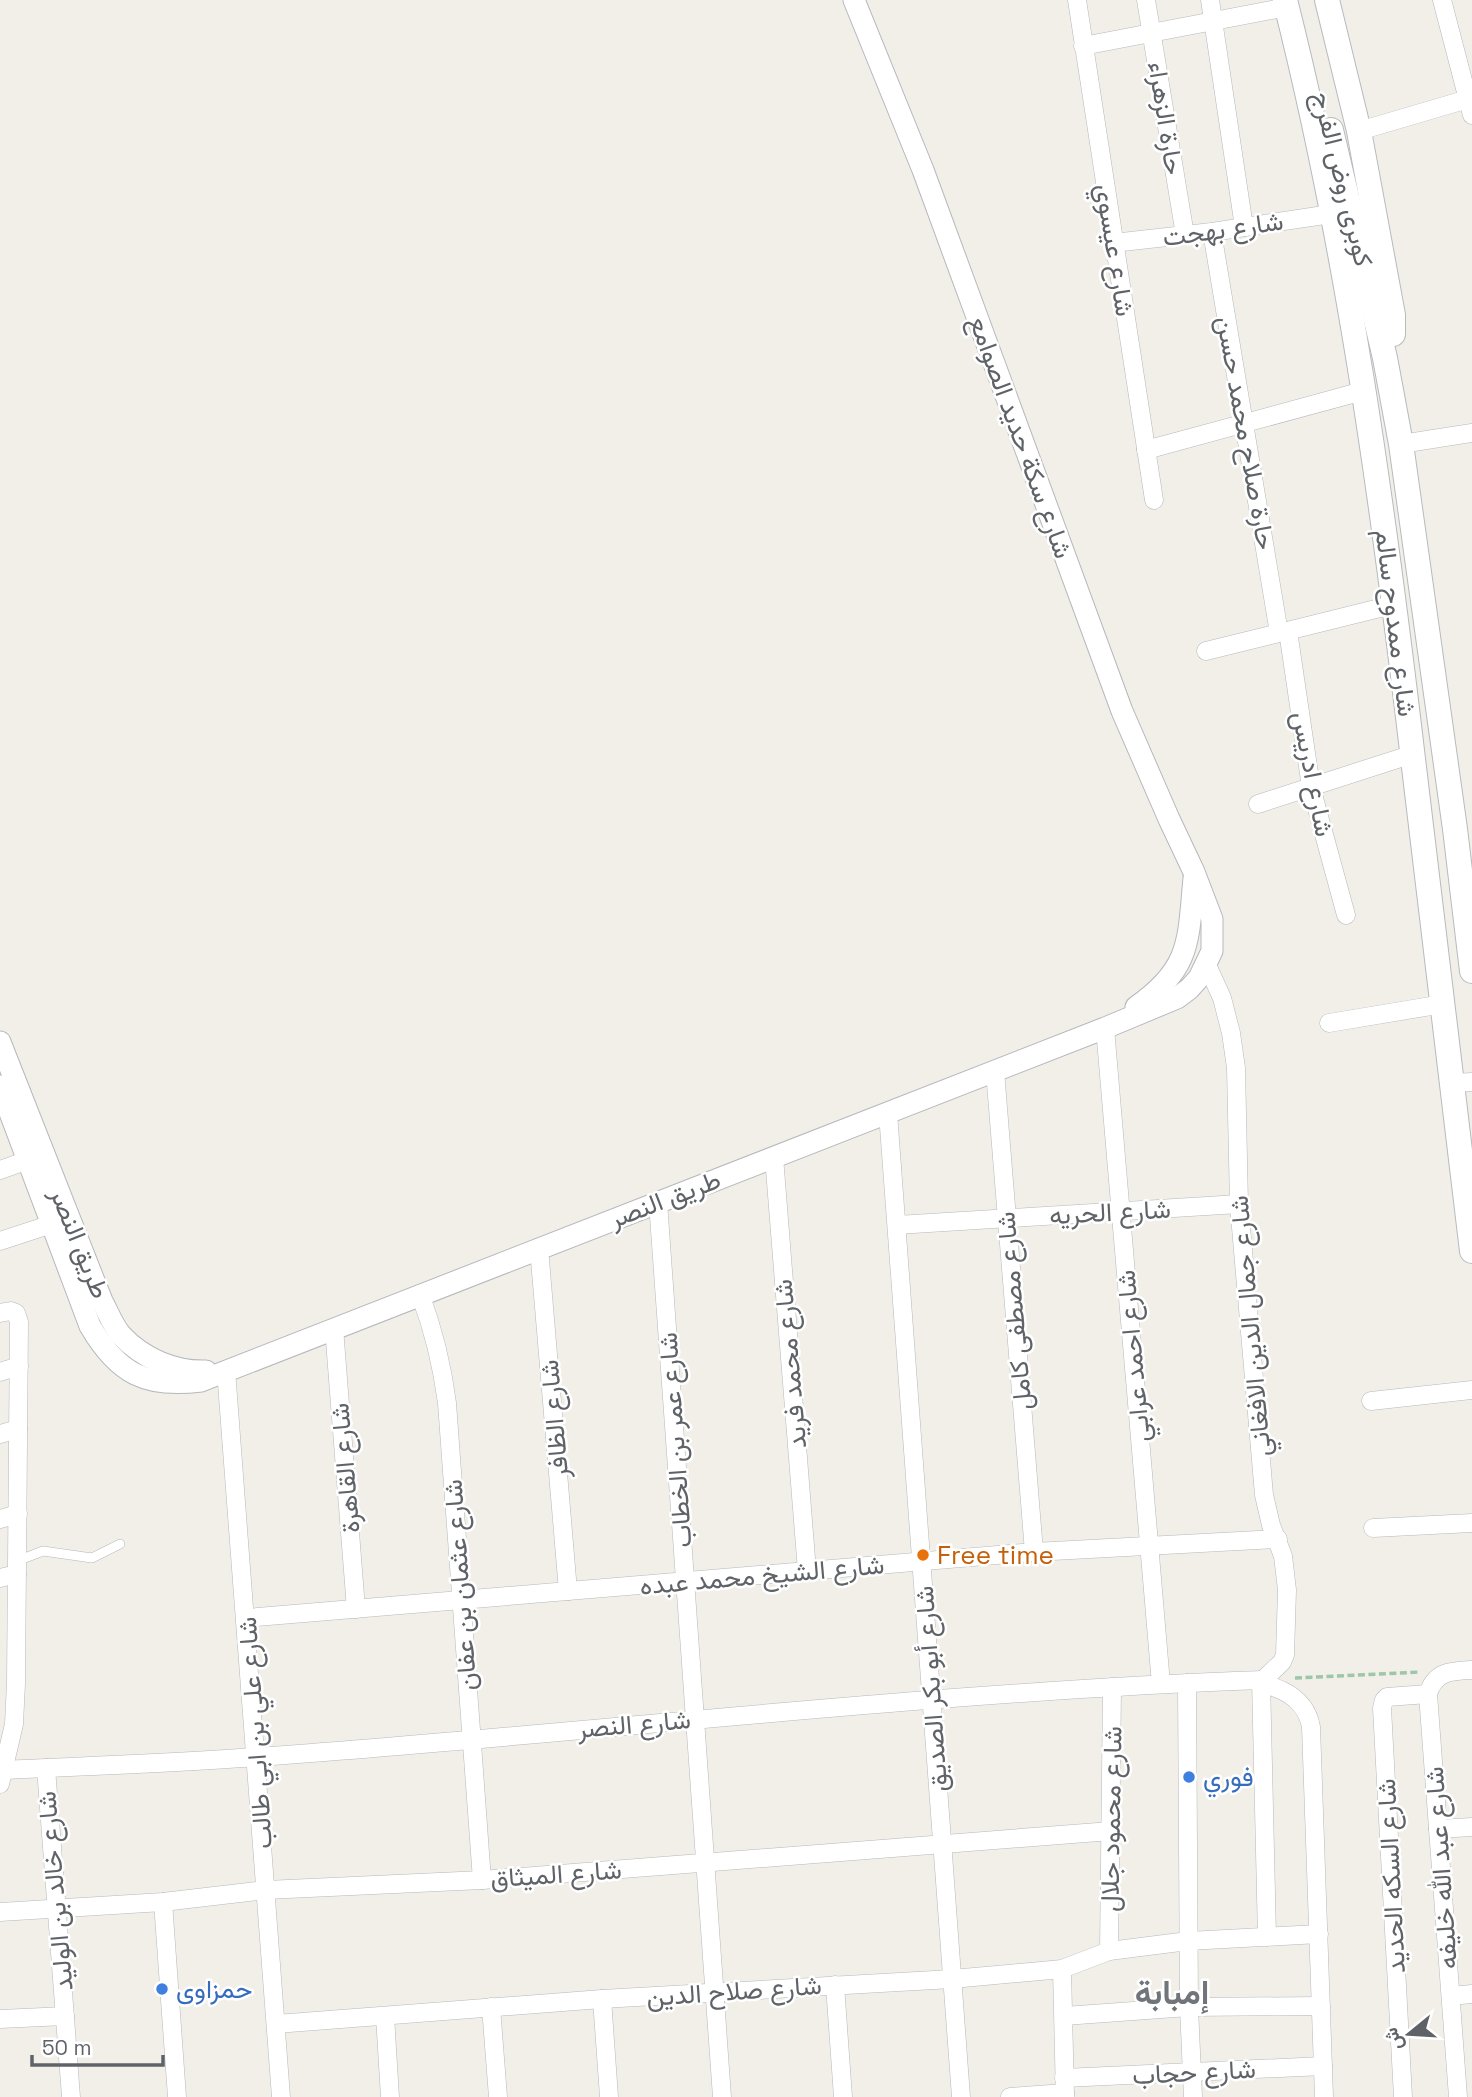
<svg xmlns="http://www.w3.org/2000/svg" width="1472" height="2097" viewBox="0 0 1472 2097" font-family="'Space Grotesk',Vazirmatn,sans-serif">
<rect width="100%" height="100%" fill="#f1efe8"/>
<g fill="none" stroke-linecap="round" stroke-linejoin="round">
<defs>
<polyline id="service" points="17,1561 43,1551 92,1558 120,1544"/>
<g id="minor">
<polyline points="1077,0 1154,500"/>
<polyline points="1146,0 1185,235"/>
<polyline points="1210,0 1244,227"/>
<polyline points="1442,0 1472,115"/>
<polyline points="1083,46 1287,7"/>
<polyline points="1359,131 1468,99"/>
<polyline points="1212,232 1279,633"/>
<polyline points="1113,243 1212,232 1331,214"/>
<polyline points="1401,444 1472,433"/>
<polyline points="1146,450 1363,391"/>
<polyline points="1288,631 1311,787 1346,915"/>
<polyline points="1206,651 1396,604"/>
<polyline points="1258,804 1413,754"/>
<polyline points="1207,965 1222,998 1231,1033 1236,1068 1239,1204 1264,1495 1271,1525 1283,1556 1287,1590 1285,1655 1282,1662 1263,1680"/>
<polyline points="1329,1023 1443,1004"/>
<polyline points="1105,1028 1161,1684"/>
<polyline points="995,1071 1034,1552"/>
<polyline points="1453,1083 1472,1082"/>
<polyline points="888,1113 961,2097"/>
<polyline points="774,1157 807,1571"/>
<polyline points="0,1170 28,1160"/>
<polyline points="658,1202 722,2097"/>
<polyline points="897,1225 1239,1204"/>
<polyline points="0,1241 52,1224"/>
<polyline points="539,1248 568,1591"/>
<path d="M420,1294C434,1331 442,1365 447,1403L482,1880"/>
<polyline points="0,1313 11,1311 16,1313 19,1322 16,1683 14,1724 0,1784"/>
<polyline points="334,1328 356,1609"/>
<polyline points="226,1370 281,2097"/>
<polyline points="0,1372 19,1366"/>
<polyline points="1371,1401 1472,1390"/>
<polyline points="0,1434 18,1429"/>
<polyline points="0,1519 18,1514"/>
<polyline points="1373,1528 1472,1523"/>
<polyline points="0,1578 17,1574"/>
<polyline points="246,1618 1034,1552 1278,1539"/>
<polyline points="1261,1680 1267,1937"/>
<path d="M1263,1680C1269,1687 1275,1687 1283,1691C1299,1699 1308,1710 1311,1727L1324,2097"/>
<polyline points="1187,1683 1189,2007 1193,2097"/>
<polyline points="46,1768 71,2097"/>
<path d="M5,1770C89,1766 174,1763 258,1757C593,1733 927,1692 1263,1680"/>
<polyline points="1438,1829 1472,1827"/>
<polyline points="163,1902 177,2097"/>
<polyline points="0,1912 163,1902 266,1890 482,1880 1111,1831"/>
<polyline points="1109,1951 1112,1687"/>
<polyline points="1062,1969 1065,2097"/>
<polyline points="835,1985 843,2097"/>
<polyline points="1451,1996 1472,1994"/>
<polyline points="602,1999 609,2097"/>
<polyline points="491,2007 498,2097"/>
<polyline points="385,2016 390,2097"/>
<polyline points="1064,2016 1189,2007 1321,2006"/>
<polyline points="0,2019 65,2016"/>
<polyline points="276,2024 602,1999 952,1979 1062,1969 1109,1951 1188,1941 1319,1934"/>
<polyline points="1064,2078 1323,2066"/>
<polyline points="1010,2097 1065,2093"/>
<polyline points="1403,2097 1382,1708 1384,1700 1387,1697 1428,1694"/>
<path d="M1458,2097L1428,1694C1435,1671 1451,1671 1472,1670"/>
</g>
<g id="tertiary">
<path d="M1136,1007C1192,968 1188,940 1194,878"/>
<path d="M0,1042L102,1301C108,1312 113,1326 121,1335C143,1359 175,1372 206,1371"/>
<path d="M0,1086L90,1326C118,1374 146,1388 201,1381L1105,1028L1177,998L1189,989L1199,978L1212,951V919L1194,872L1169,819L1122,711L923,170L854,0"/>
</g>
<g id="secondary">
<path d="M1285,0C1348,249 1383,504 1413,759C1433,923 1453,1087 1472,1251"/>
<polyline points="1327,0 1359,131 1393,315 1393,334"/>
<polyline points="1331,130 1385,358 1401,444 1455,829 1472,971"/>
</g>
</defs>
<use href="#service" stroke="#b5b8bc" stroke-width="10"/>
<use href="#minor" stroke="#b5b8bc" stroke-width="19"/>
<use href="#tertiary" stroke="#b5b8bc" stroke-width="23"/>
<use href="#secondary" stroke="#b6babf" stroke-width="26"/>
<polyline stroke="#9cc7a9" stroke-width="3.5" stroke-dasharray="7 3.5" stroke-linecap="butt" points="1295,1678 1420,1672"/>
<use href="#service" stroke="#fff" stroke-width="9"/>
<use href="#minor" stroke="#fff" stroke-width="18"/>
<use href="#tertiary" stroke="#fff" stroke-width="21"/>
<use href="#secondary" stroke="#fff" stroke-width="24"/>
</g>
<circle fill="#e8710a" stroke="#fff" stroke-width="2.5" cx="923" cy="1555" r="7"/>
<g fill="#3f7fe0" stroke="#fff" stroke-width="2.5">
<circle cx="1189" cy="1777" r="7"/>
<circle cx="162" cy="1989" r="7"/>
</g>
<g text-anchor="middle" stroke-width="5" stroke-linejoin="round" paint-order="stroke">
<g font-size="26" fill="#5f6368" stroke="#fff">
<text transform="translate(1166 118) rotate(81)" y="9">حارة الزهراء</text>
<text transform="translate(1343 179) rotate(76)" y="9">كوبرى روض الفرج</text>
<text transform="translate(1223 229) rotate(-8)" y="9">شارع بهجت</text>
<text transform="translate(1115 250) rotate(81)" y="9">شارع عيسوي</text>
<text transform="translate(1246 433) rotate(80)" y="9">حارة صلاح محمد حسن</text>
<text transform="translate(1021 437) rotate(70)" y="9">شارع سكة حديد الصوامع</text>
<text transform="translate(1396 623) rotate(83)" y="9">شارع ممدوح سالم</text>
<text transform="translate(1313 774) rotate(79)" y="9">شارع ادريس</text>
<text transform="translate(665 1199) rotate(-21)" y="9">طريق النصر</text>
<text transform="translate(1110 1212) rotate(-3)" y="9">شارع الحريه</text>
<text transform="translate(80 1243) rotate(68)" y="9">طريق النصر</text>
<text transform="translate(1014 1311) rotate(-95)" y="9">شارع مصطفى كامل</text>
<text transform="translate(1250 1326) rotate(-95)" y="9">شارع جمال الدين الافغاني</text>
<text transform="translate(1133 1356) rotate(-95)" y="9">شارع احمد عرابي</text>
<text transform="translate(790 1364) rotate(-95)" y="9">شارع محمد فريد</text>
<text transform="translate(554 1419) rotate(-95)" y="9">شارع الظافر</text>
<text transform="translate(675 1440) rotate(-94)" y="9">شارع عمر بن الخطاب</text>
<text transform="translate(345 1468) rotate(-95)" y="9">شارع القاهرة</text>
<text transform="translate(762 1575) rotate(-5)" y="9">شارع الشيخ محمد عبده</text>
<text transform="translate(460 1585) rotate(-94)" y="9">شارع عثمان بن عفان</text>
<text transform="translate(931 1689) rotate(-94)" y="9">شارع أبو بكر الصديق</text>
<text transform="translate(634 1724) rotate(-5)" y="9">شارع النصر</text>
<text transform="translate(255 1733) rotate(-94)" y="9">شارع علي بن ابي طالب</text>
<text transform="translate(1111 1819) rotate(-89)" y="9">شارع محمود جلال</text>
<text transform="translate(1441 1868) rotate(-94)" y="9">شارع عبد الله خليفه</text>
<text transform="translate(556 1874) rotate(-4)" y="9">شارع الميثاق</text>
<text transform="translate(1391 1876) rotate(-93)" y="9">شارع السكه الحديد</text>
<text transform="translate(55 1891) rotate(-95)" y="9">شارع خالد بن الوليد</text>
<text transform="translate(734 1991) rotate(-4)" y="9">شارع صلاح الدين</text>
<text transform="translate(1194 2072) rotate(-3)" y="9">شارع حجاب</text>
</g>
<g font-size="26" fill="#c56008" stroke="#fff" text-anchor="start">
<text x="937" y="1564">Free time</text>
</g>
<g font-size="26" fill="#366cbe" stroke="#fff" text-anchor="start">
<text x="1203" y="1786">فوري</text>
<text x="176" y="1998">حمزاوى</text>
</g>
<g font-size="33" font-weight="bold" fill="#70757a" stroke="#fff">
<text x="1172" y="2004">إمبابة</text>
</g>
</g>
<g transform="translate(1409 2034) rotate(252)" stroke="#ffffff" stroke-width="5" paint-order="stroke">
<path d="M0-5L12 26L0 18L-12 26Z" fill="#5f6368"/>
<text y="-10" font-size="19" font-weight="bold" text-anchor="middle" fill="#5f6368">ش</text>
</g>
<path d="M32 2055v10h131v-10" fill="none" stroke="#5f6368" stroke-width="3.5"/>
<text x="42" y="2055" font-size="21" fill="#5f6368" stroke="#ffffff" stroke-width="5" paint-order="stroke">50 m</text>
</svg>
